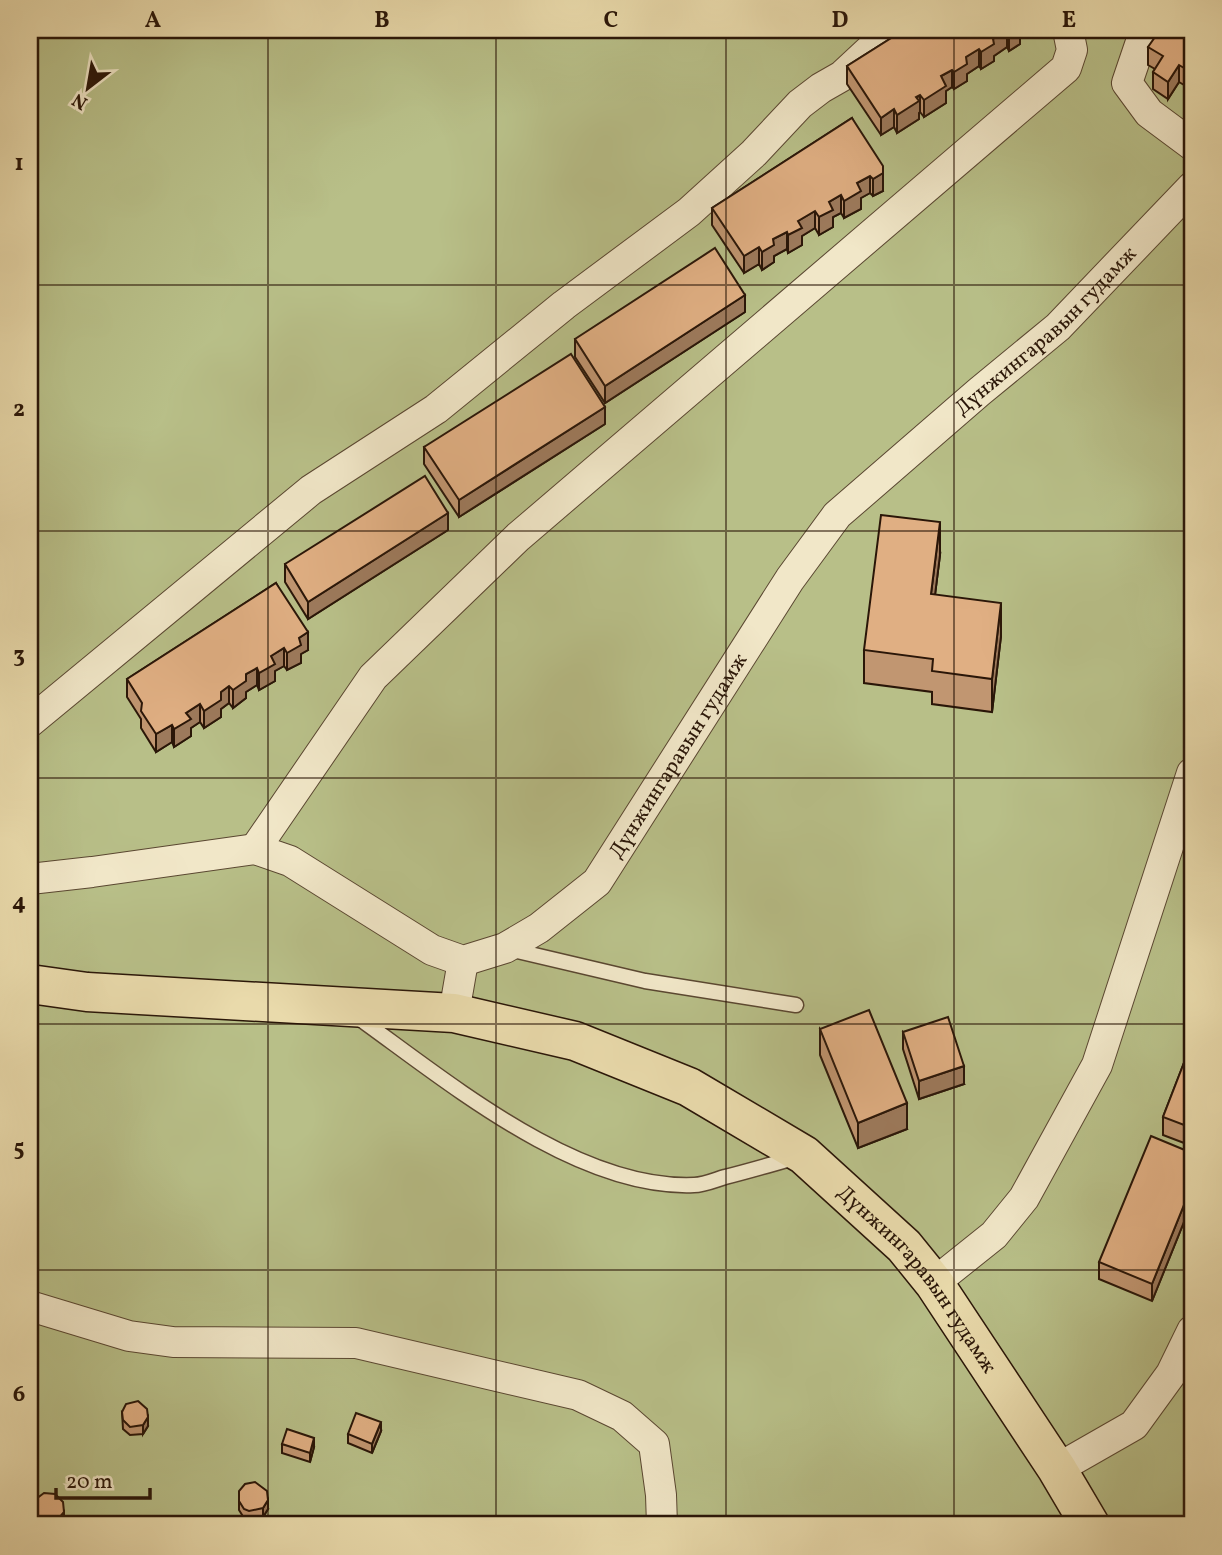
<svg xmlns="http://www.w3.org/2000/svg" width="1222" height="1555" viewBox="0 0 1222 1555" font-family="Vollkorn,serif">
<rect width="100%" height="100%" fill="#e9daab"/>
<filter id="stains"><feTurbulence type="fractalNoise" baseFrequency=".00286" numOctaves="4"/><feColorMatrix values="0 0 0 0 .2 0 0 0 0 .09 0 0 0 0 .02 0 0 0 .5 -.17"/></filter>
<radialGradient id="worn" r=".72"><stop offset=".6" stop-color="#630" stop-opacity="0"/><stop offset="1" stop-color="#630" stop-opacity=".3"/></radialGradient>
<rect fill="#b8bf88" stroke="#716a48" stroke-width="2" x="30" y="30" width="1162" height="1495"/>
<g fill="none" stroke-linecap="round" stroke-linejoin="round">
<defs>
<g id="service">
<polyline points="509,949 645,981 796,1005"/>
<path d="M356,1016C447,1081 577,1190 694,1185C704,1185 715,1180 725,1177C749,1171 773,1164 797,1157"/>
</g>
<g id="minor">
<polyline points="1145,30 1127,83 1149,113 1192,145"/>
<polyline points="30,722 311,490 436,409 564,305 689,212 754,153 800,104 821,88 842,76 871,49 900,30"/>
<polyline points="255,849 373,677 518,537 1066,68 1072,50 1068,30"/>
<path id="s1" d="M30,879L92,872L255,849L290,861L432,950L463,961L505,948L539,928L597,882L790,579L837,515L979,392L1058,327L1192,187"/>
<polyline points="454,1013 463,961"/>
<polyline points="934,1283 994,1235 1024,1198 1097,1065 1192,773"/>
<polyline points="30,1306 129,1336 173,1342 356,1343 578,1395 622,1416 654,1444 661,1495 662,1525"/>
<polyline points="1057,1469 1134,1425 1171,1374 1192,1331"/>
</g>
<g id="primary">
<path id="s2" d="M30,984L87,992L454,1013L575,1041L689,1087L804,1155L904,1246L934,1283L1057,1469L1090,1525"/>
</g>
</defs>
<use href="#service" stroke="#5a4731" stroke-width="17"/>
<use href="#minor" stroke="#5a4731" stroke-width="32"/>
<use href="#primary" stroke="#2a1608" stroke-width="41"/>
<use href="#service" stroke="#f1e7c8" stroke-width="14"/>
<use href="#minor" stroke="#f1e7c8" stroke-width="30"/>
<use href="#primary" stroke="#e9daab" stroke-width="38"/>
</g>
<g fill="#c19671" stroke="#2a1608" stroke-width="2">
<polygon points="904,30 1022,30 1022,34 1020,35 1020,44 1009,51 1007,47 994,56 994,61 981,69 979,66 967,74 967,81 954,89 952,87 946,91 946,103 924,117 920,112 919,113 919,119 897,133 894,127 881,135 847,84 847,66"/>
<polygon points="1192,30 1192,83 1189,88 1179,82 1168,99 1153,89 1153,72 1155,69 1148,65 1148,47"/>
<polygon points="852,118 883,191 873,196 870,193 861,198 861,209 844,218 841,213 833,217 833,227 819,235 815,228 802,236 802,245 788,253 787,249 774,256 774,262 762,270 759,264 744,273 712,225 712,208"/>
<polygon points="745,312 605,403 575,357 575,339"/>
<polygon points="605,424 459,517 424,464 424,447"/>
<polygon points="448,530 308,619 285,582 285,564"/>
<polygon points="940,555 935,595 1001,636 992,712 932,704 932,692 864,683 864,650"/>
<polygon points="276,583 308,650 301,654 301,663 287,670 284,666 275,671 275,681 259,690 257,685 246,692 246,698 233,708 229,703 221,709 221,717 204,728 200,722 191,728 191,736 174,747 172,742 156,752 141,728 141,719 127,697 127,679"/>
<polygon points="820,1029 907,1129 858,1148 820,1055"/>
<polygon points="903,1032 964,1084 919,1099 903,1049"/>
<polygon points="1192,1042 1192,1146 1163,1135 1163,1117"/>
<polygon points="1192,1153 1192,1202 1152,1301 1099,1279 1099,1262"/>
<polygon points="122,1412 148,1426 143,1434 130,1435 123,1429"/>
<polygon points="381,1431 372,1453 348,1443 348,1434"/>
<polygon points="282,1444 314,1447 310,1462 282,1453"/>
<polygon points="239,1501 268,1509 263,1517 249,1520 244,1518 239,1510"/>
<polygon points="33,1503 64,1521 60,1525 36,1525 33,1523"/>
</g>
<g fill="#9d7a5c" stroke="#2a1608" stroke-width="2">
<polygon points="1007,30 1007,47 994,56 994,61 981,69 981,52 993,39"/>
<polygon points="1015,30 1022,30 1022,34 1020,35 1020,44 1009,51 1009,33"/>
<polygon points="979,49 979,66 967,74 967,81 954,89 954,72 966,57"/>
<polygon points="1179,65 1179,82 1168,99 1168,82"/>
<polygon points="1192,66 1192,83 1189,88 1189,71"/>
<polygon points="952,70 952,87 946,91 946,103 924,117 924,100 941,76"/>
<polygon points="920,95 920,112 919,113 919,119 897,133 897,115"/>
<polygon points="894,109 894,127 881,135 881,118"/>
<polygon points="883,173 883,191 873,196 873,179"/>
<polygon points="870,176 870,193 861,198 861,209 844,218 844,201 857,183"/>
<polygon points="841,195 841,213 833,217 833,227 819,235 819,217 829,202"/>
<polygon points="815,211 815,228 802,236 802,245 788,253 788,235 798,221"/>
<polygon points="787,232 787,249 774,256 774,262 762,270 762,252 773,239"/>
<polygon points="759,247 759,264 744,273 744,256"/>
<polygon points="745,295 745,312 605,403 605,386"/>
<polygon points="605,407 605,424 459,517 459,500"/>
<polygon points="448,513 448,530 308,619 308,602"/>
<polygon points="940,522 940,555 931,627 931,594"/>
<polygon points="1001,603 1001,636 992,712 992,679"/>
<polygon points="308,632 308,650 301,654 301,663 287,670 287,653 299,638"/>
<polygon points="284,648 284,666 275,671 275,681 259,690 259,673 271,656"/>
<polygon points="257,668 257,685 246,692 246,698 233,708 233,690 246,674"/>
<polygon points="229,686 229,703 221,709 221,717 204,728 204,711 221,692"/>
<polygon points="200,704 200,722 191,728 191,736 174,747 174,729 186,713"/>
<polygon points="172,725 172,742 156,752 156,734"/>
<polygon points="964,1066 964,1084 919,1099 919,1081"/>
<polygon points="907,1103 907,1129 858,1148 858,1123"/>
<polygon points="1192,1185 1192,1202 1152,1301 1152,1284"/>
<polygon points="148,1417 148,1426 143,1434 143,1425"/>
<polygon points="381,1422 381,1431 372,1453 372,1444"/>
<polygon points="314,1438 314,1447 310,1462 310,1453"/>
<polygon points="268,1500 268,1509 263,1517 263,1508"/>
<polygon points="64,1512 64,1521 60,1525 54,1525"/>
</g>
<g fill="#e0af83" stroke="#2a1608" stroke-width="2">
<polygon points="904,30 1006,30 993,39 994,44 981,52 979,49 966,57 967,64 954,72 952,70 941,76 946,86 924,100 920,95 916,97 919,101 897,115 894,109 881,118 847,66"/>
<polygon points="1160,30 1192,30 1192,66 1189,71 1179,65 1168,82 1153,72 1163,56 1148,47"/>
<polygon points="852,118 883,166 883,173 873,179 870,176 857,183 861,191 844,201 841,195 829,202 833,210 819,217 815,211 798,221 802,228 788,235 787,232 773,239 774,245 762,252 759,247 744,256 712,208"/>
<polygon points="715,248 745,295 605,386 575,339"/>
<polygon points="571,354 605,407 459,500 424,447"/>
<polygon points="425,476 448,513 308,602 285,564"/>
<polygon points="881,515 940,522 931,594 1001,603 992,679 932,671 933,659 864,650"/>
<polygon points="276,583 308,632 299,638 301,645 287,653 284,648 271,656 275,664 259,673 257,668 246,674 246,681 233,690 229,686 221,692 221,700 204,711 200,704 186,713 191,719 174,729 172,725 156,734 141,711 142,703 127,679"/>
<polygon points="869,1010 907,1103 858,1123 820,1029"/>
<polygon points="948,1017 964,1066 919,1081 903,1032"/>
<polygon points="1192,1042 1192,1128 1163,1117"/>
<polygon points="1151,1136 1192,1153 1192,1185 1152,1284 1099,1262"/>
<polygon points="138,1401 147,1409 148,1417 143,1425 130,1427 123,1420 122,1412 126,1404"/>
<polygon points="356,1413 381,1422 372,1444 348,1434"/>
<polygon points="287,1429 314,1438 310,1453 282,1444"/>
<polygon points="255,1482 267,1491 268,1500 263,1508 249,1511 244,1509 239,1501 239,1491 245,1484"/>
<polygon points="44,1493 55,1494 63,1502 64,1512 54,1524 44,1524 33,1514 33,1503 36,1499"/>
</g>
<path fill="none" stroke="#2a1608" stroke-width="2" stroke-opacity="0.55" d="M268,30V1525M496,30V1525M726,30V1525M954,30V1525M30,285H1192M30,531H1192M30,778H1192M30,1024H1192M30,1270H1192"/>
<g text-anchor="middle" stroke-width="7" stroke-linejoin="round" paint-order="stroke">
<g font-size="21" fill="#2a1608" stroke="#f1e7c8">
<text dy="7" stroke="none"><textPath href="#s1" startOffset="1339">Дүнжингаравын гудамж</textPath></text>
<text dy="7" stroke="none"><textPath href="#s1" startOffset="772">Дүнжингаравын гудамж</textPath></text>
<text dy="7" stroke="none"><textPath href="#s2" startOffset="975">Дүнжингаравын гудамж</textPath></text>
</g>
</g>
<rect width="1222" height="1555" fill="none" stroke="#e9daab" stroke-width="77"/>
<g transform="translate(88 88) rotate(211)" stroke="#f1e7c8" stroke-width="5" paint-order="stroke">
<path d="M0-5L12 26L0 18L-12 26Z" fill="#2a1608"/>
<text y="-10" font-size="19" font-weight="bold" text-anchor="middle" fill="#2a1608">N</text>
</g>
<path d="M56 1488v10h94v-10" fill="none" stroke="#2a1608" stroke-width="3.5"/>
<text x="66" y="1488" font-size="21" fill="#2a1608" stroke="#f1e7c8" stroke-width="5" paint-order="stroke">20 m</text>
<rect x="38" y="38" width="1146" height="1478" fill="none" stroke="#2a1608" stroke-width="2.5"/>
<g font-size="23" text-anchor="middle" font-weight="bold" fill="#2a1608">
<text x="153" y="27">A</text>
<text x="382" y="27">B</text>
<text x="611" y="27">C</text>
<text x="840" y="27">D</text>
<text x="1069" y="27">E</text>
<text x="19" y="170">1</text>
<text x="19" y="416">2</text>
<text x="19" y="662">3</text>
<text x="19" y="909">4</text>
<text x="19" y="1155">5</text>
<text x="19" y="1401">6</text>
</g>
<rect width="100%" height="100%" filter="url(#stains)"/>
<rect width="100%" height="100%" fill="url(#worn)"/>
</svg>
